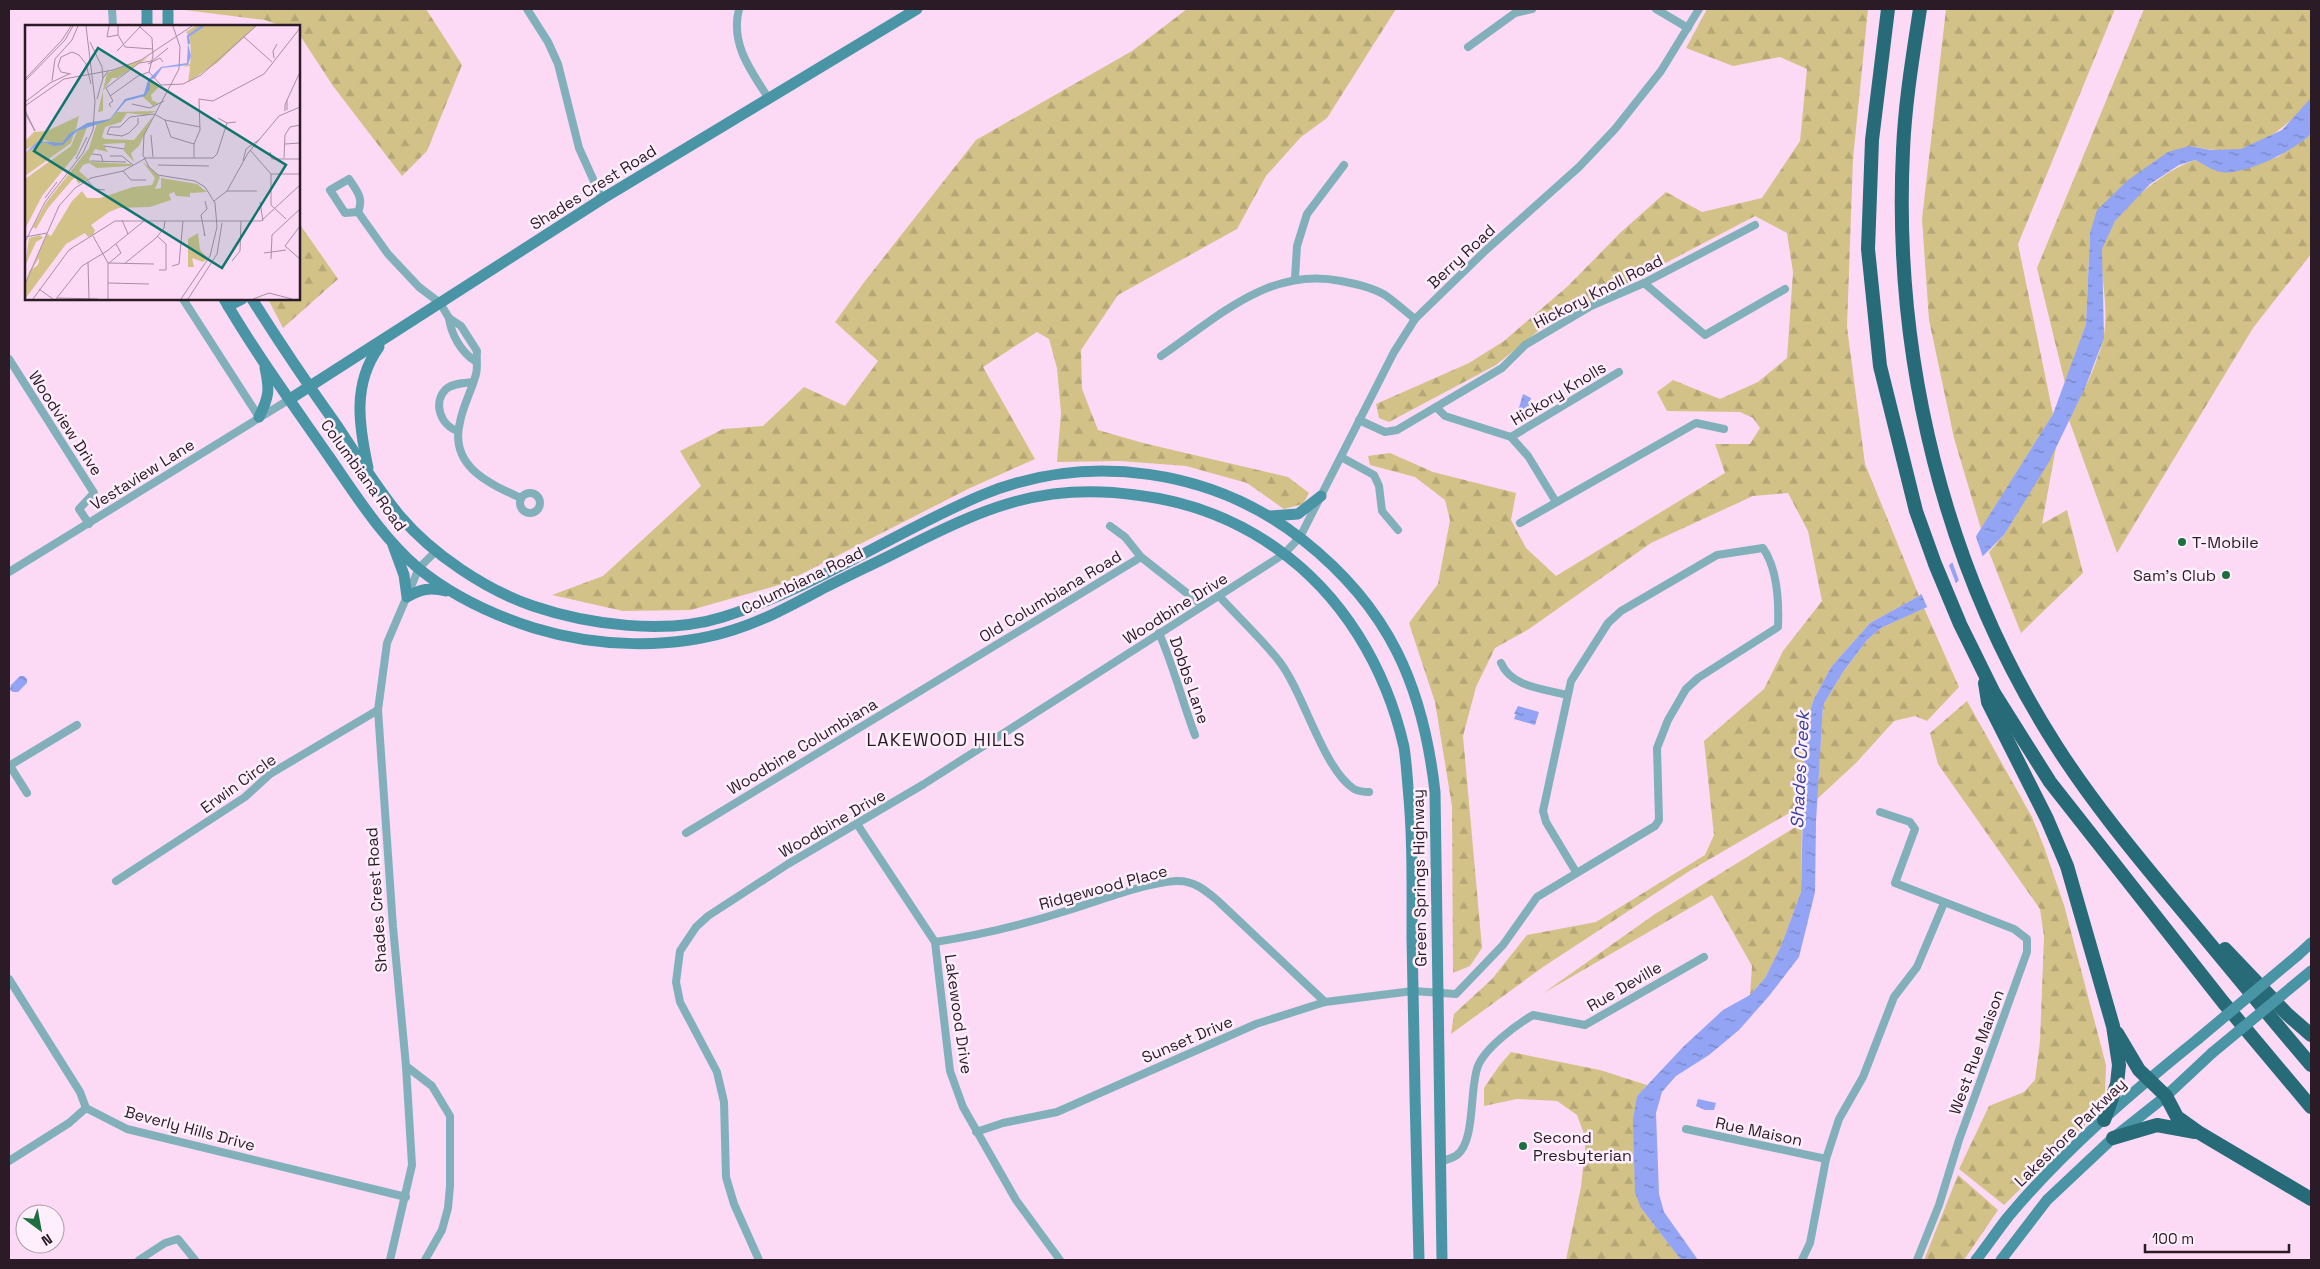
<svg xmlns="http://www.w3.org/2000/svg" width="2320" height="1269" viewBox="0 0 2320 1269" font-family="'Space Grotesk',sans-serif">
<defs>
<pattern id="forest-firs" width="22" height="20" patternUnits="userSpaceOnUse" patternTransform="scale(1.25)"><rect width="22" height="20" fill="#d2c288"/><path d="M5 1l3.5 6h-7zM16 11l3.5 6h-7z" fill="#b4a675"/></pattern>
<pattern id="water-ripples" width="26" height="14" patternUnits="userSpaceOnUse" patternTransform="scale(1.25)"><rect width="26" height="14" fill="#92a4f3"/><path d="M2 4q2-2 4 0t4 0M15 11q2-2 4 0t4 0" fill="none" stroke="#7785c5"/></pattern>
</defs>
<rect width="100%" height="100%" fill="#fcdaf5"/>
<g fill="url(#forest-firs)">
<polygon points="177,9 426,9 462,65 427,151 402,176 333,86 299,34 299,26 281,26 265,20"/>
<polygon points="1187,9 1396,9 1327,118 1301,137 1266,176 1237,229 1118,295 1081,350 1082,389 1098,430 1143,443 1288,477 1309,493 1303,504 1284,509 1247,483 1186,466 1120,461 1057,462 1061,413 1057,368 1049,339 1037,332 983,367 1035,459 968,489 782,584 691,610 623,611 552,595 603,576 701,486 680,451 723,429 763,426 804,387 845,406 878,361 835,322 865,281 976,140 1132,51"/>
<polygon points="1707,9 1868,9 1853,159 1847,327 1865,464 1919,596 1870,623 1831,667 1814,699 1805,724 1803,805 1691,870 1543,967 1451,1034 1454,1014 1492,979 1527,935 1596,922 1705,855 1714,835 1704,741 1764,689 1783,651 1822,601 1808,531 1788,493 1753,496 1651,543 1529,629 1495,648 1476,687 1463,736 1482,948 1470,966 1453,973 1452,806 1435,702 1409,623 1438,584 1450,520 1445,500 1415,477 1370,465 1368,456 1390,453 1433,472 1516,493 1511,520 1526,548 1556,576 1725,473 1715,444 1750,444 1760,428 1753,418 1740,412 1667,411 1657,392 1673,380 1720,399 1758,382 1787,358 1793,272 1787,233 1755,216 1542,328 1496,365 1389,422 1379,418 1376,404 1469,363 1504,341 1568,286 1620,233 1666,192 1702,212 1762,198 1800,141 1807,69 1780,57 1733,66 1686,48"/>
<polygon points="1946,9 2115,9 2018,244 2053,414 1981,529 1954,438 1929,320 1922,219"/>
<path d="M2144,9H2311V98C2299,117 2262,146 2240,150C2223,152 2206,149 2189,146L2090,233L2086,324L2065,383L2037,268Z"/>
<path d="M2311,134V254L2253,328L2117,553L2069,420C2082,394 2097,366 2103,339C2110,310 2100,279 2102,250C2106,215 2164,170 2195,160L2220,172L2278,157Z"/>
<polygon points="301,226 338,279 283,328 268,299 299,299 299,228"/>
<polygon points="2056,447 2042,524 2067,510 2083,573 2021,633 1989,552 2004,535"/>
<polygon points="1924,608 1959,687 1927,721 1915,716 1894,721 1856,763 1817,799 1823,705 1843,672 1867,640 1881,628"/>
<polygon points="1967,701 2032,817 2044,847 2064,905 2106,1065 2105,1093 2093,1117 2004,1205 1959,1169 1989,1106 2024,1092 2035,1080 2040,1041 2044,937 2040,909 1938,764 1930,733"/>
<polygon points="1802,823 1801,892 1781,946 1765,978 1750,995 1752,966 1712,895 1542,994 1655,914"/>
<polygon points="1511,1052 1600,1070 1647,1085 1637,1096 1641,1208 1681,1260 1566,1260 1581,1187 1586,1139 1577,1115 1557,1101 1517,1099 1484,1106 1484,1088 1499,1066"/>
<polygon points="1958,1175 1998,1210 1964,1260 1924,1260"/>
</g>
<g fill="url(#water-ripples)">
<path d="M2311,98V134C2293,151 2245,176 2220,172C2212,170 2203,164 2195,160L2179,165L2150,184L2115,221L2102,249L2104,338L2085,388L2049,462L2004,535L1936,603L1881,628L1867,640L1843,672L1823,705L1816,822L1815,892L1799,957L1769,996L1739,1030L1709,1055L1676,1076L1662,1092L1656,1113L1659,1194L1664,1212L1698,1260H1681L1641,1208L1635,1193L1633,1120L1637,1096L1684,1046L1723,1010L1750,995L1765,978L1781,946L1801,892L1805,724L1814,699L1831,667L1870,623L1919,596L1973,541L2053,414L2086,324L2090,233L2097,210L2128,180L2168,152L2189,146L2211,150L2241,149L2282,130Z"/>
<polygon points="1523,394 1531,398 1527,413 1518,411"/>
<polygon points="20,676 24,676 27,679 27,683 18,692 13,692 10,690 11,685"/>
<polygon points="1518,706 1539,712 1535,725 1514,719 1516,714 1514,714"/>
<polygon points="1698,1099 1716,1103 1714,1110 1705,1110 1696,1106"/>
</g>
<g fill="#fcdaf5">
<polygon points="1975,534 1984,560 1960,583 1951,559"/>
<polygon points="1948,563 1957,586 1937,605 1928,609 1920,591"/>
</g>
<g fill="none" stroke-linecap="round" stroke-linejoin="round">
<g stroke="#81b0bb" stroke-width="8">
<polyline points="112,9 113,26"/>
<polyline points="527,9 548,42 558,64 579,148 602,199"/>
<path d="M739,9C730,44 751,71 769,99"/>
<polyline points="1656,9 1688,28"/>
<polyline points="1468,47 1515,13 1532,9"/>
<path d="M349,179C357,191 364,198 358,212L345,213L330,190Z"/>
<path d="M358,212L388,254L419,287L440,303L449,318L461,326L477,351C476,359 478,367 476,374C472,390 463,405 460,422C449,466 488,483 521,498"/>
<polyline points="1295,278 1297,246 1307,214 1344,165"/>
<polyline points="1644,283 1705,335 1785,289"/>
<polyline points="183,299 259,417"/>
<path d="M449,318C451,334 461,352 475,361"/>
<path d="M1161,356C1217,318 1269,266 1341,281C1356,284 1371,287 1385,295C1395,302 1405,311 1415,319"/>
<polyline points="9,359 94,493 79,509 89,524"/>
<polyline points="1436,407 1445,416 1511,437 1619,372"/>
<polyline points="1359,420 1385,432 1397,430 1502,368 1525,345 1591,306 1644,283 1755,225"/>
<path d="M458,431C441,426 432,403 446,389C453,383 465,383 473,382"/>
<polyline points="1511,437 1528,456 1556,502"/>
<polyline points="1341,457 1374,475 1379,486 1382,511 1398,530"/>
<circle cx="530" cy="503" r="10"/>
<polyline points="1520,523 1696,423 1724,429"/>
<polyline points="1110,526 1125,537 1141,557 1202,605"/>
<polyline points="9,572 290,399"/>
<path d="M1219,596C1239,618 1261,638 1279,661C1304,693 1323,769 1354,789C1358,791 1364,792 1369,792"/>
<path d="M1159,633C1174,667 1182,701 1195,735"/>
<path d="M1501,663C1511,687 1544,689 1567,695"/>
<polyline points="9,766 77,725"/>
<polyline points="10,766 27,793"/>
<polyline points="1880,812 1910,822 1915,829 1895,883 2014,929 2027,939 2027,952 1959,1140 1939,1205 1917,1260"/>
<polyline points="857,824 935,942 950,1071 963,1107 1016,1200 1060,1260"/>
<polyline points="686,833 1141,557"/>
<polyline points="116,881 245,797 270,774 378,710"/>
<path d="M935,942C981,935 1026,924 1069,910C1101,900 1144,883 1176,881C1193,880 1205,890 1217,900L1325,1002"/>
<polyline points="9,979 80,1092 86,1108 127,1129 406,1197"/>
<polyline points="406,1066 432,1086 450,1116 450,1186 448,1208 442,1230 425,1260"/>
<polyline points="1686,1129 1826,1159"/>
<path d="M976,1132L1003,1123L1057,1112L1256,1024L1325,1002L1413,991L1456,994L1503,945L1537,897L1655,826L1659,820L1657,748L1668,720L1686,689L1698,678L1778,627C1779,602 1777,568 1763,548L1717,555L1621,611L1608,623L1571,681L1543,811L1546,822L1576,872"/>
<polyline points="9,1161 69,1123 86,1108"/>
<path d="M1440,1162C1445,1160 1453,1158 1457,1155C1476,1140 1469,1088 1478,1066C1485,1048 1516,1025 1533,1015L1585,1025L1704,957"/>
<polyline points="139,1260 165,1243 178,1239 195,1260"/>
<polyline points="390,1260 412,1165 406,1066 393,927 378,710 387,643 419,568 437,550"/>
<polyline points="759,1260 734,1204 726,1177 724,1102 717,1072 680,1002 676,982 680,951 696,927 708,916 788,864 924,784 1284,554 1300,537 1394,352 1415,319 1485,251 1579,167 1615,129 1661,71 1699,9"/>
<polyline points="1802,1260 1810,1243 1826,1159 1839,1119 1863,1077 1894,997 1917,967 1944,903"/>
</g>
<g stroke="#4995a6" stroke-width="11">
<polyline points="147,9 147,26"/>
<polyline points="168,26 168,9"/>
<path d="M224,299C256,354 294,406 330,458C357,497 382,537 418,568C451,595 493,615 534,628C596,647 670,650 733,630C765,620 794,604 824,588C851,574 878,562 905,548C986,507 1044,482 1136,495C1187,501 1235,519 1276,548C1343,595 1386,668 1404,747C1406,760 1407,774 1408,787C1413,837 1412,887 1412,938C1414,1045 1416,1153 1419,1260"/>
<path d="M252,299C279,342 308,385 338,427C358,457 377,488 400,516C432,554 486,590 533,606C589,625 666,635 723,617C815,588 894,532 982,495C1089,451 1213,469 1303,540C1389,608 1423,685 1435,792L1442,1260"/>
<polyline points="228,306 242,299"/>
<polyline points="290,399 602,199 917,9"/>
<path d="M259,417C269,397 270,390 265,368"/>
<path d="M368,468C359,426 352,384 379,347"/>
<polyline points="1270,516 1298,514 1321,496"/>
<path d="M393,545L404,575L407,597C421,589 430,587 446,591"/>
<polyline points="2298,955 2311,943"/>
<path d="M1976,1260C1987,1246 1997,1231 2008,1217C2063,1151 2131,1093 2198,1039"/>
<polyline points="2001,1260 2047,1200 2113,1138 2166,1096 2212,1053"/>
</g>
<g stroke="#276a78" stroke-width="14">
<polyline points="1888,9 1872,140 1868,249 1880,366 1916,511 1935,564 1960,624 1994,693 2050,782 2223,1002 2311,1107"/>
<path d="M1920,9C1913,55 1905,102 1903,150C1893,358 1944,571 2057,747C2091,800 2131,849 2171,897C2218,953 2264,1010 2311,1065"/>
<polyline points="1985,683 1988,702 2047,819 2067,866 2113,1026 2119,1065 2117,1084 2104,1120"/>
<polyline points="2225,949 2287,1014 2311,1035"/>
<polyline points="2117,1033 2139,1070 2166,1096 2177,1117 2198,1132 2311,1199"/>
<polyline points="2113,1138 2157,1125 2195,1132"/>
</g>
<g stroke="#4995a6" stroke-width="11">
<polyline points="2198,1039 2298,955"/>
<polyline points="2212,1053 2311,971"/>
</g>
</g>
<g fill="#1d6f40" stroke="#ffeefb" stroke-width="2">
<circle cx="2182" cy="542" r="5"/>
<circle cx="2226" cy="575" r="5"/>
<circle cx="1523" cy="1146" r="5"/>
</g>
<g text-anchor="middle" stroke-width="5" stroke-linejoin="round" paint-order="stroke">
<g font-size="16" fill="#2a1b27" stroke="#ffeefb">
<text transform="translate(593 187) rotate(-32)" y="6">Shades Crest Road</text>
<text transform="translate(1461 256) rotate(-43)" y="6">Berry Road</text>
<text transform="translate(1598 291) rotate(-27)" y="6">Hickory Knoll Road</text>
<text transform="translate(1558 393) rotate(-31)" y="6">Hickory Knolls</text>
<text transform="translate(66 423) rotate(57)" y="6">Woodview Drive</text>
<text transform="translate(142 474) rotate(-32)" y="6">Vestaview Lane</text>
<text transform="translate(364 475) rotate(54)" y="6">Columbiana Road</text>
<text transform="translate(802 580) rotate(-26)" y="6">Columbiana Road</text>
<text transform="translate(1050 596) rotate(-31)" y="6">Old Columbiana Road</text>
<text transform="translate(1175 608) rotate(-32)" y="6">Woodbine Drive</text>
<text transform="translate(1190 680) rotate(71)" y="6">Dobbs Lane</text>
<text transform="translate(802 746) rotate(-31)" y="6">Woodbine Columbiana</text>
<text transform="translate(238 783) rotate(-36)" y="6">Erwin Circle</text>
<text transform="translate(832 823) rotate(-30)" y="6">Woodbine Drive</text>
<text transform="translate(1419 878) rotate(-91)" y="6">Green Springs Highway</text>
<text transform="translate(1103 887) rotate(-15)" y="6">Ridgewood Place</text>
<text transform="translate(376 900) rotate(-94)" y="6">Shades Crest Road</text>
<text transform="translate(1624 986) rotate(-30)" y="6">Rue Deville</text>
<text transform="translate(959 1014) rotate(82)" y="6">Lakewood Drive</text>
<text transform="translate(1187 1039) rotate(-23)" y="6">Sunset Drive</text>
<text transform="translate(1976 1052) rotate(-70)" y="6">West Rue Maison</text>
<text transform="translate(190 1128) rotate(15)" y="6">Beverly Hills Drive</text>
<text transform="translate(1759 1131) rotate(12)" y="6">Rue Maison</text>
<text transform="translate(2070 1132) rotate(-44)" y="6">Lakeshore Parkway</text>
</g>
<g font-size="16" fill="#2a1b27" stroke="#ffeefb" text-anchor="start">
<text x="2192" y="548">T-Mobile</text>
<text x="2216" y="581" text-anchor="end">Sam's Club</text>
<text x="1533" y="1143">Second<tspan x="1533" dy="18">Presbyterian</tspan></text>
</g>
<g font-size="18" letter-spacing="1" fill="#2a1b27" stroke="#ffeefb">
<text x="946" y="746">LAKEWOOD HILLS</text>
</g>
<g font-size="18" font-style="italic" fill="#37409b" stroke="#ffeefb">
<text transform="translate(1800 770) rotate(-87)" y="6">Shades Creek</text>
</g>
</g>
<g transform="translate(25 25)">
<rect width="275" height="275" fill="#fcdaf5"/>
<path d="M202,1H231L192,38L163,57L165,43L175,27Z" fill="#d2c288"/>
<path d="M170,1H204L164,44L165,41L158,42L165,39L166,31L165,12L161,7ZM124,32L92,53H87L78,66V86L73,87L82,48ZM126,54L135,61L126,70L127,75L133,78L128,81L118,72ZM132,86L121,90L102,88L96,97L80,102L77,112L80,114L109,115L128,91L114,121L106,128L109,137L99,126L100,118L78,119L83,127L70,124L64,134L66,137L106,139V141L72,143L64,138L58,140L54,146L63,154L53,159L51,153L48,154L23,183L11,204L8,202L21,178L64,123L72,98L87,93L92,87ZM54,91L51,104L37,118L29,119L20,115L0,125V116L9,107L22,106ZM63,100L52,128L17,171L0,204V154L46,121L52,106ZM49,108L46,118L0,151V128L19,117L27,120L40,118ZM117,136L135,152L130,164L136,163V153L172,159L182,167L165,168V172L151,171L149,167L144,169L146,175L125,182L94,183L84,187L66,200L70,205L68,210L63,212L60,208L41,219L0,274V260L5,245L12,241L14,237V233L7,244L22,209L26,211L47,176L57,166L62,173H75L108,162L127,160L130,153ZM173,208L175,225L183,233L178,237L167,233L169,242H163V214ZM15,210L18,213L11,217L0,241L4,213Z" fill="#d2c288"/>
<path d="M200 9a6 6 0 1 1 12 0a6 6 0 1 1-12 0ZM181 26a6 6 0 1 1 12 0a6 6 0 1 1-12 0Z" fill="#d2c288"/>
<path d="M163,18L166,31L163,40L137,43L130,53L125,55V64L120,71L101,76L85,95L52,106L38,120L29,121L19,117L0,128L13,116L37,118L44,109L62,98L85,94L100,74L119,69L123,55L136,42L162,38Z" fill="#92a4f3"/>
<path fill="none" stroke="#92a4f3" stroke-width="2.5" d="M164,19L163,11L178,1"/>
<path fill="none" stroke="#a88ea3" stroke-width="1" d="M84,1L82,12L93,10M93,1V10L100,22L128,24M114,1L127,13L128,31L124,47L136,60L158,59L176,50L231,1M148,1L155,22L154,44L119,110L118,130L124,142L133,150L170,156L180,162L190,178L192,202L185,231L156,274M219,12L247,37M65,17L77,42L78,53M92,26L116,1M249,33L248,26L252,19M123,39L135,33L138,37M46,49L36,47L33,41L36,32L47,27L54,30L61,39L66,59M0,54L37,15L46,1M0,56L40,15L48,1M27,56L30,34L47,15L53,1M85,71L113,51L124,47M72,74L78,53L83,46M262,75L275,47M0,77L25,58L44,49M107,79L125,83L139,76M0,81L39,54L88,45L116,35L167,1M86,82L84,79L88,76L81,63L114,38L127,36L143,23M0,85L10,106M260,86V80L262,75V85M0,88L10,106M113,93V99L104,108L97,111L82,109L85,102H95L105,92L129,89L140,95L175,102M193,93L202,98L211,97M140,95L146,112L169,119M126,110L128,132M260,119L275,118M79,121L100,124M225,125L246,149V180L261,194M245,127L247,134H275M67,129L76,130L78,137M85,131H97L108,140M169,133V119L175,105L174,74L188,76L239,49L275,3M259,133L260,110L265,102L275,100M51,134L62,112M66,136L101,137M218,136L221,124L235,114M133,140L184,141M98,146L106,155H121M246,149H275M62,155L70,164L80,165M202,166H232M20,173L32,157M189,176L202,166L223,128L254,91L275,82M235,177L238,196M97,195L103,209M275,201L260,221L275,234M179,208L180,211L176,190L182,184L180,176M68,211L83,238V274M132,211L141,219V245H134M0,212L22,208M0,217L20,177L58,128L68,105L70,76L61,1M239,228L261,225M246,234L247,210L275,184M207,236L215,226L216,196M63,237L64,274M83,238L129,239M84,238L96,228L91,219M99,239L131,213L139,203L140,196M147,241L154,239L158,196M83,258L124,259M0,259L34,181L50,163L66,153L98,146L121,133H188L192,129L202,98M14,264L28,274M32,273L73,274M8,274L44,225L90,196H236L275,160M31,274L57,241L82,226L119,196M163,274L192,229L197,198M228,274L244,268L267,274"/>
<path fill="#0f766e" fill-opacity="0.15" stroke="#0f766e" stroke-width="2.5" d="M73,23L261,140L197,243L9,126Z"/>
<rect width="275" height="275" fill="none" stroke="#2a1b27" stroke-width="2.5"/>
</g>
<rect width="2320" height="1269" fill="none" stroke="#2a1b27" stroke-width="20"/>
<g transform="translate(40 1229) rotate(148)"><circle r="24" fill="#ffeefb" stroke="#aa9aa6"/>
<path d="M0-4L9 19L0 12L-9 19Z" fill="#1d6f40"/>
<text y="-8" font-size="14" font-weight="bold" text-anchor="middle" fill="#2a1b27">N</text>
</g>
<path d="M2145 1244v8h144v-8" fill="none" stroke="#2a1b27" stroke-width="2.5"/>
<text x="2152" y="1244" font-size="15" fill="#2a1b27" stroke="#ffeefb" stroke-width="4" paint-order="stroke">100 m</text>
</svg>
